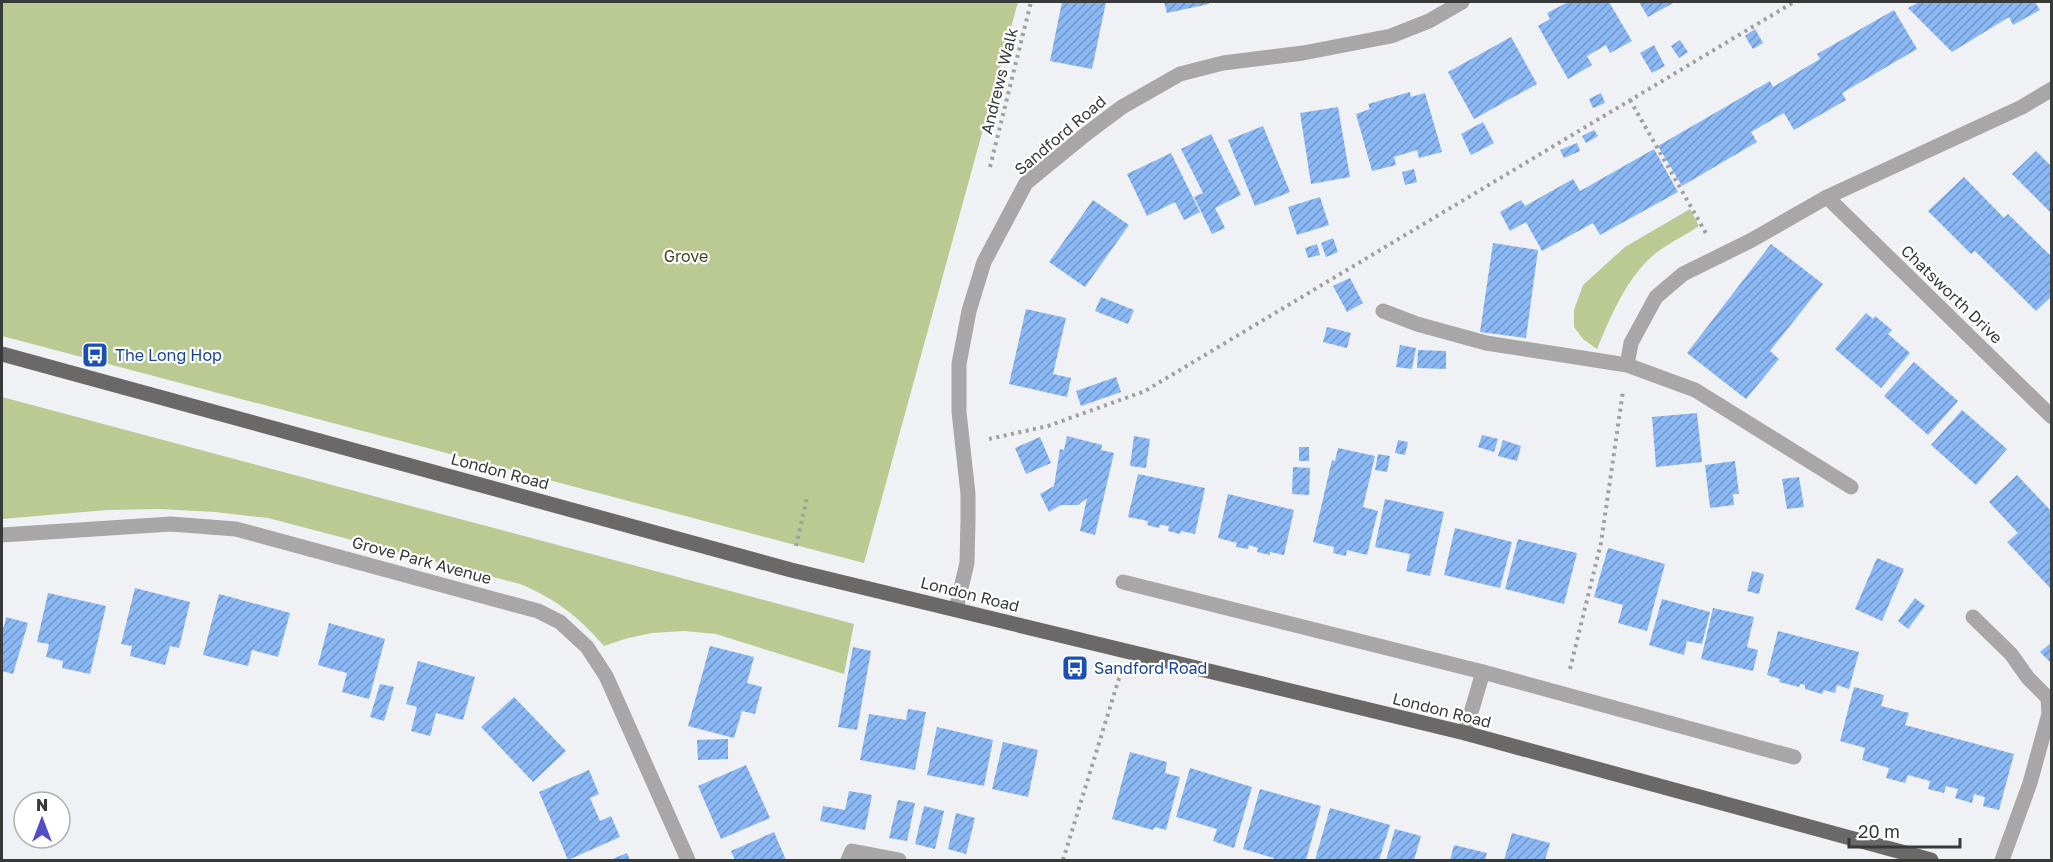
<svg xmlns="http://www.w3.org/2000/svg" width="2053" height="862" viewBox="0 0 2053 862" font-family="'Golos Text',sans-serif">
<defs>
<pattern id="building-hatch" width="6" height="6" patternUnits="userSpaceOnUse" patternTransform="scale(1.5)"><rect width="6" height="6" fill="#8ab8f4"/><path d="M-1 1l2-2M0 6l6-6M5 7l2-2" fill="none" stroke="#7297c7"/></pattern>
</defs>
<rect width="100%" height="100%" fill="#f0f1f4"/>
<g fill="#bbc992">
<polygon points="2,2 1018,2 864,563 2,336"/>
<path d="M1690,209L1699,226C1683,237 1662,246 1648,260C1624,284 1610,318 1597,349L1583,339L1574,327V310L1583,285L1625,247Z"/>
<path d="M2,397L854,624L844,674L716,634L684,631L652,633L628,638L604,646C578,616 556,599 520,584L268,518L215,512L160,509L107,510L2,519Z"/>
</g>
<g fill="url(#building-hatch)">
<polygon points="1062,2 1106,2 1092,69 1050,61"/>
<polygon points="1164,2 1209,2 1209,4 1167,13"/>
<polygon points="1568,2 1609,2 1632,41 1610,53 1606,45 1587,56 1592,65 1568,79 1538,26 1550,19 1547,13"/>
<polygon points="1639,2 1675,2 1648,17"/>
<polygon points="1919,2 2035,2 2040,10 2013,25 2009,17 1952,52 1908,8"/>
<polygon points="1894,10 1917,49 1842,93 1846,100 1794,130 1784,113 1751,132 1757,142 1682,186 1658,146 1770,81 1773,87 1820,59 1817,54"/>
<polygon points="1755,29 1763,43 1753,49 1745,36"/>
<polygon points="1511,37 1537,84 1474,119 1448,72"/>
<polygon points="1680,40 1688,52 1679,58 1671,46"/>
<polygon points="1654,45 1665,66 1652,73 1640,53"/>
<polygon points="1410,92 1411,97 1425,93 1442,152 1419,158 1417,150 1394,157 1396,165 1372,171 1356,114 1370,109 1368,104"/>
<polygon points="1601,93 1605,103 1593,108 1589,99"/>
<polygon points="1338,107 1350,177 1311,184 1300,113"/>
<polygon points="1483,122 1494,143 1471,155 1461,134"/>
<polygon points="1263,126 1290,192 1255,206 1228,140"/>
<polygon points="1594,130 1598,136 1586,143 1582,136"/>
<polygon points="1211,134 1241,195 1215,208 1225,228 1212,234 1194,197 1203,193 1181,149"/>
<polygon points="1577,143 1580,151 1564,158 1560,150"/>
<polygon points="1654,149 1678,192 1600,235 1593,223 1542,251 1526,222 1510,231 1500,212 1521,200 1525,206 1573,179 1580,191"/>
<polygon points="2036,151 2052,167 2052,214 2012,174"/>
<polygon points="1171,153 1200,212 1184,220 1175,202 1147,216 1127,174"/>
<polygon points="1414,169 1417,182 1405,185 1402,172"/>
<polygon points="1964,177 2004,218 2008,214 2052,257 2052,296 2036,311 1975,251 1971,254 1928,211"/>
<polygon points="1320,197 1329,225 1297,235 1288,207"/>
<polygon points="1093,200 1129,225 1085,287 1049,262"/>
<polygon points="1333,238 1338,252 1326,257 1321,243"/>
<polygon points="1493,243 1538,250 1526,338 1480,332"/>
<polygon points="1317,244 1320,255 1308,258 1305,248"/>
<polygon points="1771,244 1823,284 1770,351 1779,359 1746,399 1687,353"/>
<polygon points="1350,278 1363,303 1347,312 1333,286"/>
<polygon points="1101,297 1134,310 1128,324 1095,311"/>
<polygon points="1026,309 1066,318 1053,374 1071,378 1067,397 1009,384"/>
<polygon points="1866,313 1873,319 1875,316 1892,330 1888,334 1910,353 1881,388 1835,349"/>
<polygon points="1327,327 1351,333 1347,348 1323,342"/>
<polygon points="1400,345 1416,348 1412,369 1396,367"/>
<polygon points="1418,350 1446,351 1446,369 1417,368"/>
<polygon points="1914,362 1958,401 1928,435 1884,396"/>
<polygon points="1116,377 1121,392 1081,406 1076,391"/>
<polygon points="1962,410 2007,449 1976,485 1931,445"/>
<polygon points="1697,413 1702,462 1656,467 1652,417"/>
<polygon points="1482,435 1498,439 1494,452 1478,447"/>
<polygon points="1067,436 1102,445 1101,450 1114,453 1095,535 1080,531 1087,498 1078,505 1061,505 1049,512 1040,494 1054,486 1060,449 1064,450"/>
<polygon points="1134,436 1150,439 1146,468 1130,466"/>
<polygon points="1040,437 1051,463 1026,474 1015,448"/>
<polygon points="1398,440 1408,442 1405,455 1395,453"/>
<polygon points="1503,440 1521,446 1517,461 1498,456"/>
<rect x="1299" y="447" width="10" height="14"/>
<polygon points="1338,448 1375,456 1363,507 1378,511 1367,555 1347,550 1346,556 1333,553 1334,547 1313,542 1332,460 1335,461"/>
<polygon points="1378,454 1390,456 1387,472 1375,470"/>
<polygon points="1735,461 1739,494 1733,494 1734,505 1710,508 1705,465"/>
<polygon points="1293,467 1310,468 1309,495 1292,494"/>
<polygon points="1138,474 1205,488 1195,534 1181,531 1180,534 1168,531 1169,526 1160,525 1159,528 1147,525 1148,521 1128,517"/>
<polygon points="2017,475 2052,512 2052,590 2007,542 2018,533 1989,502"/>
<polygon points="1799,477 1804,507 1787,509 1782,479"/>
<polygon points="1228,494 1294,510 1284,555 1270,552 1270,555 1257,552 1258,548 1249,545 1248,549 1236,547 1237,543 1218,538"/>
<polygon points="1385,499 1444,512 1430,576 1406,571 1410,554 1375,547"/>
<polygon points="1455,528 1512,542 1500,588 1444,575"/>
<polygon points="1518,539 1577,553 1564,604 1505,589"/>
<polygon points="1608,548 1665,564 1647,631 1618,623 1623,605 1594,597"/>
<polygon points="1877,558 1904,569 1882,621 1855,609"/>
<polygon points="1752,571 1764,574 1759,594 1747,591"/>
<polygon points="135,588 190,602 179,648 170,646 165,665 130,656 132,646 121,644"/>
<polygon points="48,593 106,606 90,674 62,668 63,661 46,657 49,644 37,642"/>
<polygon points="219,594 290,613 278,657 252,650 248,666 203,655"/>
<polygon points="1915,598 1925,606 1908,629 1898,621"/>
<polygon points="1662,599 1710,612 1702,644 1687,641 1684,655 1649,645"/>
<polygon points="1713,608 1754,617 1747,647 1758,650 1753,671 1701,659"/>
<polygon points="6,617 28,623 13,674 2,671 2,627 4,627"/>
<polygon points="329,623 385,639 369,699 342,692 347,673 318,665"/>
<polygon points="1778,631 1859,652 1849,689 1837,685 1835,693 1824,690 1822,694 1805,689 1805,685 1800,684 1799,687 1779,682 1780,679 1767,675"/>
<polygon points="2052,642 2052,664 2040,652"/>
<polygon points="710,646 754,657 747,683 762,687 755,714 742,711 734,738 688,726"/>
<polygon points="853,647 871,651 857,730 838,727"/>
<polygon points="418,661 475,677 463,720 436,713 430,736 411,731 417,707 406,704"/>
<polygon points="380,684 394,687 384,721 370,717"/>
<polygon points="1854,687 1884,695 1881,706 1909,713 1905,725 2014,754 1999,810 1983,806 1985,797 1974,794 1972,803 1955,798 1958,789 1946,786 1944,793 1928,789 1930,781 1908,775 1905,783 1886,778 1889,768 1862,760 1865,748 1840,741"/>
<polygon points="514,697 566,751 533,782 481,727"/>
<polygon points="908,709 926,712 915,770 860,760 869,714 906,720"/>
<polygon points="937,727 993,740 984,786 927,775"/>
<polygon points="728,739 728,759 698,760 697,740"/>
<polygon points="1003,742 1038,750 1028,797 992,789"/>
<polygon points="1130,752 1167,762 1165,773 1180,777 1166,830 1155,827 1153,830 1112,819"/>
<polygon points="746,765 770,818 721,839 698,786"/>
<polygon points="1190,768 1252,787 1234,848 1213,841 1217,829 1176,817"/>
<polygon points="589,770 599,794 590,798 600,821 611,816 620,837 568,860 539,792"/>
<polygon points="1260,789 1321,806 1306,860 1273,860 1274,858 1243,849"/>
<polygon points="849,791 872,795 865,830 820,821 823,806 845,810"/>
<polygon points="898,800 915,803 907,841 889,838"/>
<polygon points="924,806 944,811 935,849 915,844"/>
<polygon points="1330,808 1390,825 1379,860 1315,860"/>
<polygon points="956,813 975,818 966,854 948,849"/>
<polygon points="1395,829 1421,836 1414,860 1386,860"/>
<polygon points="774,832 786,860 735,860 731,851"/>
<polygon points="1512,833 1550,843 1545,860 1504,860"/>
<polygon points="1454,845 1487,853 1485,860 1450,860"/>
<polygon points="627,853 630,860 610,860"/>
</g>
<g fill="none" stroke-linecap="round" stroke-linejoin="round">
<g stroke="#9fa0a1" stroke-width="4" stroke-dasharray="3 4.5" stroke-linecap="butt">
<polyline points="1630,100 1707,235"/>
<polyline points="990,167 1031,2"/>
<polyline points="989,439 1048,426 1145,391 1794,2"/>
<polyline points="796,546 807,498"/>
<polyline points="1570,669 1601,543 1623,391"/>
<polyline points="1063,860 1120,675"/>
</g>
<g stroke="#a8a6a6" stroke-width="15">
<polyline points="1383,311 1417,324 1486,343 1627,365 1695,390 1851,487"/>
<polyline points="1123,582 1483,672 1465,733"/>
<polyline points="1973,617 2011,654 2028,678 2048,698 2049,714 2030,783 2002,860"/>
<polyline points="1483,672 1794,757"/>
</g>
<g stroke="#a8a6a6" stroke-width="15">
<polyline points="1827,197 2052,417"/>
<polyline points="1627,365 1631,343 1656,297 1683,274 1750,241 1827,197 2022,107 2052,89"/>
<polyline points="2,535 171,524 236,529 538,611 560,622 587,647 606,676 688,860"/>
<polyline points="956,609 967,563 968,520 968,494 959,412 959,364 969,311 984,262 1026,183 1086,134 1122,107 1180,74 1223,63 1303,53 1391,36 1429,21 1462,2"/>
<polyline points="848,860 852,851 899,860"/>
</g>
<polyline stroke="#6b6968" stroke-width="15" points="2,354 791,570 1465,733 1931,860"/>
</g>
<defs>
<symbol id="bus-square" viewBox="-11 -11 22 22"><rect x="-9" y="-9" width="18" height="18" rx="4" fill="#1a4fb4" stroke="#fff"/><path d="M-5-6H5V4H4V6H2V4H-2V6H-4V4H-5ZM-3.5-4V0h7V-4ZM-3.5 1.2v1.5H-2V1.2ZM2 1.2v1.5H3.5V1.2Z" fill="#fff"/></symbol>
</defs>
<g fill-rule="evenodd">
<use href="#bus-square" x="80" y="340" width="30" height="30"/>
<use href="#bus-square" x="1060" y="653" width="30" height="30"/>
</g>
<g text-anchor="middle" stroke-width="4.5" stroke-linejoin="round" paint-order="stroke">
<g font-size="16" fill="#383939" stroke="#fff">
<text transform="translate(999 81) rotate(-76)" y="6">Andrews Walk</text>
<text transform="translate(1060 135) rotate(-40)" y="6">Sandford Road</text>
<text transform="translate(1952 294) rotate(44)" y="6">Chatsworth Drive</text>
<text transform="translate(500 471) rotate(15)" y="6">London Road</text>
<text transform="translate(422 560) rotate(15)" y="6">Grove Park Avenue</text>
<text transform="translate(970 594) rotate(14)" y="6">London Road</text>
<text transform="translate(1442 710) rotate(14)" y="6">London Road</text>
</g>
<g font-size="16" fill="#3e471f" stroke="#fff">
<text x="686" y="262">Grove</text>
</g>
<g font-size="16" fill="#164399" stroke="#fff" text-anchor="start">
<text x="115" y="361">The Long Hop</text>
<text x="1094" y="674">Sandford Road</text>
</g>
</g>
<rect width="2053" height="862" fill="none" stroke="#383939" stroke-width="6"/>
<g transform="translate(42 820)"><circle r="28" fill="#ffffff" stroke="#afb0b0" stroke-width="1.5"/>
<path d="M0-4.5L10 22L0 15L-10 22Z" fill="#524fc6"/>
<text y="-9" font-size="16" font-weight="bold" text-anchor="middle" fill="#383939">N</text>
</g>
<path d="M1849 838v9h111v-9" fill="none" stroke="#383939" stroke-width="3"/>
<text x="1858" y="838" font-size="18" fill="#383939" stroke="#ffffff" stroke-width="4.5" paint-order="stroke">20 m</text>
</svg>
